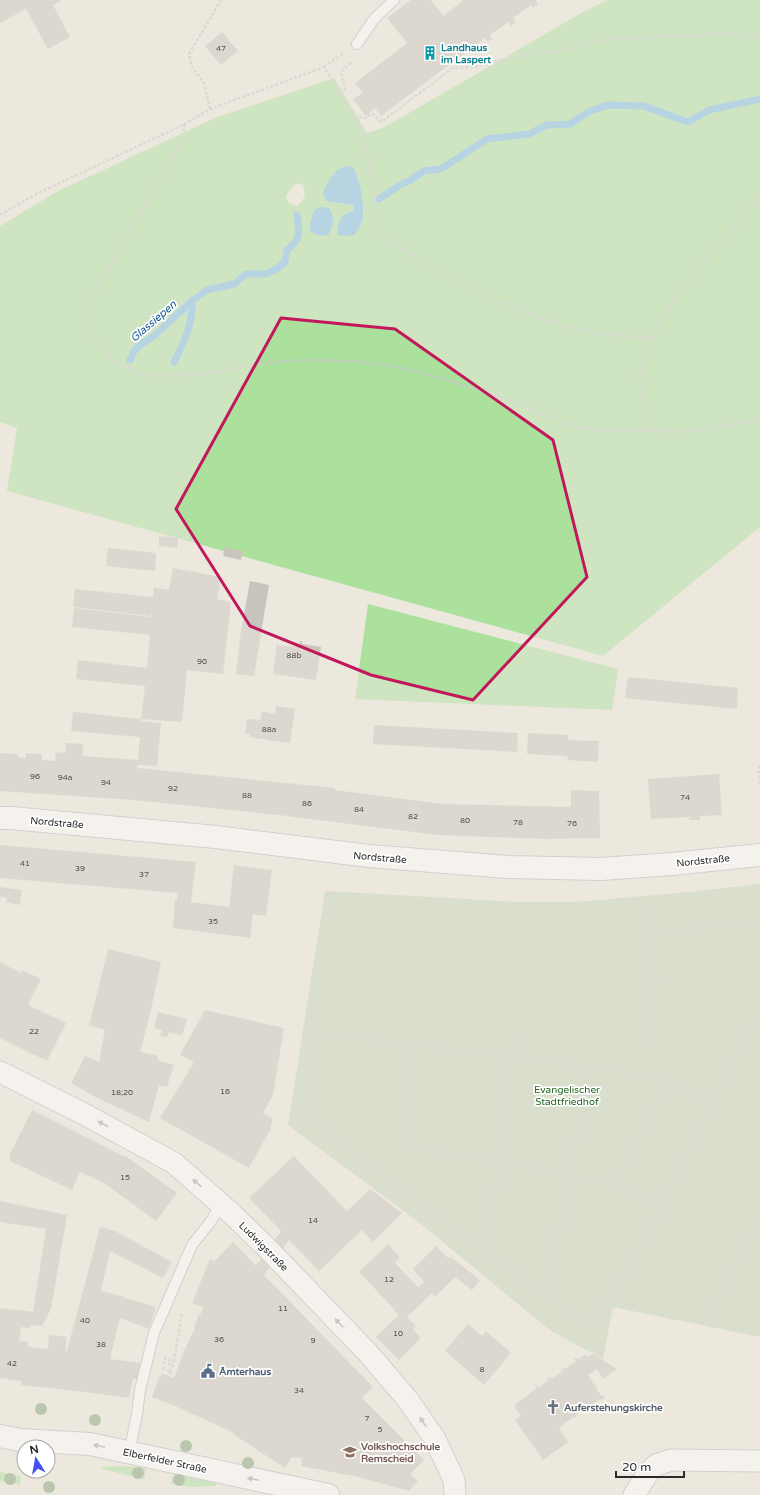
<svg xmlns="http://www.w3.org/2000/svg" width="760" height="1495" viewBox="0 0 760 1495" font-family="'Varela Round',sans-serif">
<rect width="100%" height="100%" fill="#ece8de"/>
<g fill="#abe09d" fill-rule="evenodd">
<path d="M607,0H760V527L603,656L7,491L17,428L0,422V226L58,191L215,118L334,78L367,133L383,128L585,11ZM358,175L363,217L346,213L352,211L354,208L352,205L336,203ZM298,183L303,185C307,194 304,200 297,206C291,205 288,203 286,197C289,191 291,186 298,183Z"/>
<polygon points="368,604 618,669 612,710 355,699"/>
<polygon points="121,1466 146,1468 144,1479 102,1469 103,1467"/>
<polygon points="0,1472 21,1476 20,1485 0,1481"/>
<polygon points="174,1474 215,1483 216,1484 215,1486 191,1487 171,1484"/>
</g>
<polygon fill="#c1d5b6" points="760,884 760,1337 613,1307 603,1359 551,1331 416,1220 288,1125 325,891 518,902 577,902 689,892"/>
<g fill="#76bce9">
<path d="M346,166L353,167C360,179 364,202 363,216C363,223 358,230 354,235L345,236L338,235C336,225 342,213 352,211L354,208L352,205L327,201L323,194C326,182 335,169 346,166Z"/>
<path d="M320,207L329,208C335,217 334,226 328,235C320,237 315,235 310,230V223L314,210Z"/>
</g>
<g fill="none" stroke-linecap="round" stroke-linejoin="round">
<g stroke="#76bce9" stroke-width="7">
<polyline points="379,199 400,185 411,180 424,171 441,169 487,139 529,134 547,125 570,124 590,111 602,107 610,105 644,106 688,122 709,110 760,99"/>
<path d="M130,360L134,351L139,346L155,335L192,301L207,290L234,284L246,274H266L278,268L285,262L287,250C302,239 299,231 297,215"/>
<path d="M174,362C184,343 193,323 192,301"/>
</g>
</g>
<g fill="#c8c6bc">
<polygon points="0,0 62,0 53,5 70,37 48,49 26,9 0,23"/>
<polygon points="411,0 431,0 443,16 464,0 537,0 536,1 538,4 533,8 531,5 513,18 516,23 511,26 508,22 490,35 492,39 488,42 485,38 381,116 375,108 366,116 353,99 363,93 355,83 407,43 387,18"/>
<polygon points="222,32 238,51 221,65 205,46"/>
<polygon points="159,536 178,538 177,548 159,546"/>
<polygon points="225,547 243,551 241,560 223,556"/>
<polygon points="108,548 156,553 155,571 106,566"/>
<polygon points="173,568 221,577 217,599 231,602 223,674 187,670 182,722 141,719 141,721 161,723 157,766 137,765 137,768 335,788 335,790 442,804 571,807 571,790 599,791 600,838 545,839 438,835 279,815 134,800 0,791 0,753 18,754 18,757 26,758 26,753 42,754 42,760 55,761 56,752 65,753 66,743 83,744 82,756 138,760 140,737 71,731 73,712 141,719 145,686 76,679 78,660 147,668 150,635 72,627 74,608 152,617 152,612 151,616 73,607 75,589 153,597 154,587 169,590"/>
<polygon points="250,581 269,585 254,676 236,674 241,631"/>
<polygon points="300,641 302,641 302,644 321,647 316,680 273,674 277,643 278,645 295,647 296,643 300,644"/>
<polygon points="628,677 738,688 737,709 625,698"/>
<polygon points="276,706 295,709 290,743 249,737 250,734 245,733 247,719 260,720 262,711 275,714"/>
<polygon points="374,725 518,733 517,752 373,744"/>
<polygon points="528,733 568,735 568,740 599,741 598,762 567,760 568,756 527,754"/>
<polygon points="719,774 722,815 700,816 700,820 689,820 689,817 651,819 648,779"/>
<polygon points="0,845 196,862 191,902 229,907 234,865 272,870 266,916 253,914 250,938 173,928 175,900 177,900 178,893 0,878"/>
<polygon points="0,887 22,890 20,905 6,902 7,898 1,896 0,900"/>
<polygon points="108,949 161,962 151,1010 140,1052 158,1056 157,1060 174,1065 167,1087 159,1085 149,1122 97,1098 71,1083 85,1056 99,1062 105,1030 89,1025"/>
<polygon points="0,962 21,973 22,970 41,979 28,1005 66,1023 47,1061 0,1038"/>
<polygon points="205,1010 284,1028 273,1095 263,1113 273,1118 270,1130 249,1168 160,1118 193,1064 193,1062 180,1055"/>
<polygon points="158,1012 187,1019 182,1035 169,1032 167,1037 160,1036 162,1030 154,1029"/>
<polygon points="32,1110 123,1156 124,1155 177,1193 156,1221 104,1183 80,1172 72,1190 10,1161 10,1154"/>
<polygon points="294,1156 347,1211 370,1189 402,1213 373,1242 362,1230 319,1271 289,1240 264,1275 373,1387 362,1398 424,1460 410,1474 418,1481 409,1491 358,1477 301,1466 302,1458 292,1457 285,1468 233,1434 234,1433 173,1405 152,1397 159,1377 160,1378 162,1373 174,1378 184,1351 195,1328 194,1327 199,1314 200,1315 204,1307 192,1303 210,1259 215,1261 233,1242 256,1266 281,1231 249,1198"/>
<polygon points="0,1201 67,1215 51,1309 42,1326 31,1325 30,1328 21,1327 19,1341 28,1342 28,1347 48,1349 49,1335 67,1337 65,1351 67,1351 100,1227 115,1231 172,1262 163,1278 110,1251 101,1291 125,1297 125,1298 156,1307 149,1329 120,1318 110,1359 141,1363 138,1379 133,1379 129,1398 77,1391 21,1385 21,1381 0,1378 0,1308 33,1312 46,1229 0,1222"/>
<polygon points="388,1244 400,1258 395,1263 418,1287 424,1282 413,1269 436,1246 448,1258 451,1257 480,1280 472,1290 455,1277 435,1297 432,1293 407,1317 416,1326 413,1329 421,1338 399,1360 376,1337 399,1315 394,1311 395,1310 359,1272"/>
<polygon points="468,1324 482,1336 486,1331 511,1353 484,1385 445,1351"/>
<polygon points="586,1354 587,1357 593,1354 617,1369 603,1379 597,1369 588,1375 593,1383 596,1385 595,1386 601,1396 603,1395 604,1398 602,1400 601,1399 590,1406 591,1407 588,1409 587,1408 576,1415 577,1417 575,1418 574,1417 563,1424 564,1426 559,1428 568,1442 543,1460 515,1420 521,1416 514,1405 536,1389 535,1388 537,1386 538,1388 549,1380 548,1379 550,1377 551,1379 563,1371 561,1369 563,1368 564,1369 576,1362 574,1359 576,1358 579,1359"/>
</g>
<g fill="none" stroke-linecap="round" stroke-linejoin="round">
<defs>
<g id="lane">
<polyline points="357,44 374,19 394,0"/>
<polyline points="129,1453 137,1414 140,1390 154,1333 192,1245 211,1221 221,1204"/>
</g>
<g id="street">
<polyline points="0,1072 84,1114 174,1163 231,1213 266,1247 368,1353 408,1400 435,1439 454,1480 455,1495"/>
<polyline points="634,1495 648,1473 656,1465 671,1460 760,1461"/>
</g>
<g id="secondary">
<polyline points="0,818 11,818 216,837 369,856 508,867 601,869 672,864 760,855"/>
<polyline points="0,1436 20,1440 90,1444 328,1495"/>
</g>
</defs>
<use href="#lane" stroke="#b1b2be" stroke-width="12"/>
<use href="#street" stroke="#b1b2be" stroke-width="23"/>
<use href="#secondary" stroke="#b1b2be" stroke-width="24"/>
<g stroke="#c8c8c8" stroke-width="2.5" stroke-dasharray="3 2" stroke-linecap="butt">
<polyline points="324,67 344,53"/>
<polyline points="342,95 345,88 341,72 353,61"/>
<polyline points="210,109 204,83 192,67 189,54 221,0"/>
<polyline points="354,116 366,118 372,113 381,122 453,68 472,67 528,54 558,51 613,38 694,36 721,33 760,36"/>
<polyline points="185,124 181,142 90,300 88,314 91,332 101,347 110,359 145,375 165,376 203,374 265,363 304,360 353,361 394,366 441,378 498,396 572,426 588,429 623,431 648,430 675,432 706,430 760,419"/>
<polyline points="0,215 36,194 185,124 210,109 324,67 354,116 365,140 380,234 385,239 441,273 492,299 539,318 587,332 651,338"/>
<polyline points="648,430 639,377 643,358 660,319 701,266 760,195"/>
<polyline points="760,766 758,770 760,785"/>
<polyline points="647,907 649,925 647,941 656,978 650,1047"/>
<polyline points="647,933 756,922 760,920"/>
<polyline points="318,1003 305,1081 306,1100 317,1121 338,1141 390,1181 568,1311 586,1321 594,1321 600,1311 604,1299 611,1301 662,1207 668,1192 735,1057 760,1015"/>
<polyline points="325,1033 589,1067"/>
<polyline points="409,1043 402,1149 478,1156 480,1159 499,1163 524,1165 616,1186 662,1207"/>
<polyline points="616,1186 667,1083"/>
<polyline points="488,1252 515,1030"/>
<polyline points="547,1295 589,1067 650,1076 712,1103"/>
<polyline points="702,1325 760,1220"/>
<polyline points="164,1358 174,1361 182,1314"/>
<polyline points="163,1362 173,1365 171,1371"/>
<polyline points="162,1368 171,1371 169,1376"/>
</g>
<use href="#lane" stroke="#fff" stroke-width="10"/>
<use href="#street" stroke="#fff" stroke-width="21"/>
<use href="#secondary" stroke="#fff" stroke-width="22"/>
</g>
<g fill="#7da074">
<circle cx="41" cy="1409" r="6"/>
<circle cx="95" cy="1420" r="6"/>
<circle cx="186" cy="1446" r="6"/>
<circle cx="248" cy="1463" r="6"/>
<circle cx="138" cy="1473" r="6"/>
<circle cx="10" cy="1479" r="6"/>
<circle cx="179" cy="1480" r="6"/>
<circle cx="49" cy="1487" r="6"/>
</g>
<defs><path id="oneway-solid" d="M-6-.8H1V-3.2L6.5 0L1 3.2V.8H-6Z"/></defs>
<g fill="#a0a0a0">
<use href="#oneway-solid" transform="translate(103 1124) rotate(-151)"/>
<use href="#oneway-solid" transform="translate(197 1183) rotate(-139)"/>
<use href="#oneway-solid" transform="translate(339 1323) rotate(-134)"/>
<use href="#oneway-solid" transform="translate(423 1422) rotate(-125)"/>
<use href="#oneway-solid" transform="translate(99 1446) rotate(-168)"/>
<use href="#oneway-solid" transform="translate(253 1479) rotate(-168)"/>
</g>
<path d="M0 0H760V1495H0ZM281,318L395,329L553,440L587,577L473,700L371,675L250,626L176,509Z" fill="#ece8de" fill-opacity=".55" fill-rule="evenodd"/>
<path fill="none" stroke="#c2185b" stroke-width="3" stroke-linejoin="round" d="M281,318L395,329L553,440L587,577L473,700L371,675L250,626L176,509Z"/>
<defs>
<symbol id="building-bare" viewBox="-9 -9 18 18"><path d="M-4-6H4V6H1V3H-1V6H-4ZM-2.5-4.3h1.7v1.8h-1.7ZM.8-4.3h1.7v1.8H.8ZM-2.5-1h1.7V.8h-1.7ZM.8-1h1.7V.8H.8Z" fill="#0f9aa8" stroke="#fff" stroke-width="2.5" paint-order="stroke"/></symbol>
<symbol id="civic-bare" viewBox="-9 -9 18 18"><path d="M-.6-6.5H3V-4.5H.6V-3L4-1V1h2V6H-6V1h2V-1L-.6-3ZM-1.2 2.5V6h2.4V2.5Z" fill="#5c6f8a" stroke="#fff" stroke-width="2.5" paint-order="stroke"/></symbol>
<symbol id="church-bare" viewBox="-9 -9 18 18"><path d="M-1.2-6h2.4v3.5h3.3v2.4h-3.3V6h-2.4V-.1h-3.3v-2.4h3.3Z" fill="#6b7280" stroke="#fff" stroke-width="2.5" paint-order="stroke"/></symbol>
<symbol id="university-bare" viewBox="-9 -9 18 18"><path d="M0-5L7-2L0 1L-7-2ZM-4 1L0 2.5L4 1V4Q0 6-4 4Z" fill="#8d6e63" stroke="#fff" stroke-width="2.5" paint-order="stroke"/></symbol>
</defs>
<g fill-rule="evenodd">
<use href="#building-bare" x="420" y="43" width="20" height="20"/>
<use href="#civic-bare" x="198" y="1361" width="20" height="20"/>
<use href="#church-bare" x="543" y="1397" width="20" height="20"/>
<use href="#university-bare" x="340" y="1442" width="20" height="20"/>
</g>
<g text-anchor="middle" stroke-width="3.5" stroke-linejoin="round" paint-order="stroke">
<g font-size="8" fill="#52524f">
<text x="221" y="51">47</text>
<text x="294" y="658">88b</text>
<text x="202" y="664">90</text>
<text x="269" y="732">88a</text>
<text x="35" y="779">96</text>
<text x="65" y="780">94a</text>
<text x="106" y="785">94</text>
<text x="173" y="791">92</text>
<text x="247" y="798">88</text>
<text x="685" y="800">74</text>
<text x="307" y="806">86</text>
<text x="359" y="812">84</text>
<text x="413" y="819">82</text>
<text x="465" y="823">80</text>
<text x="518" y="825">78</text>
<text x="572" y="826">76</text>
<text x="25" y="866">41</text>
<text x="80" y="871">39</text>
<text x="144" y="877">37</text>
<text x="213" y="924">35</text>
<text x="34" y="1034">22</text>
<text x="225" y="1094">16</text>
<text x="122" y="1095">18;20</text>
<text x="125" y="1180">15</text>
<text x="313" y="1223">14</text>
<text x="389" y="1282">12</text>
<text x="283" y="1311">11</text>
<text x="85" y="1323">40</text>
<text x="398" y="1336">10</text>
<text x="219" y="1342">36</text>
<text x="313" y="1343">9</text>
<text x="101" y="1347">38</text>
<text x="12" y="1366">42</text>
<text x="482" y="1372">8</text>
<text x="299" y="1393">34</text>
<text x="367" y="1421">7</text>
<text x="380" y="1432">5</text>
</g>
<g font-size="10" font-weight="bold" fill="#0d838f" stroke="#fff" text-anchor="start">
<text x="441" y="51">Landhaus<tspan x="441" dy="12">im Laspert</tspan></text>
</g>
<g font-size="10" fill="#2b2b2b" stroke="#fff">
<text transform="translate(57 822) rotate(5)" y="4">Nordstraße</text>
<text transform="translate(380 857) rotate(5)" y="4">Nordstraße</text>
<text transform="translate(703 860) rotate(-6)" y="4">Nordstraße</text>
<text transform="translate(264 1246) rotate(45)" y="4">Ludwigstraße</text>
<text transform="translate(165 1460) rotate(12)" y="4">Elberfelder Straße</text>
</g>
<g font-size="10" fill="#23651e" stroke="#fff">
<text x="567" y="1093">Evangelischer<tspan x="567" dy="12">Stadtfriedhof</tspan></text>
</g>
<g font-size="10" font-weight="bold" fill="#4e5e75" stroke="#fff" text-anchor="start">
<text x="219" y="1375">Ämterhaus</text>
</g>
<g font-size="10" font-weight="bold" fill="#5b616d" stroke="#fff" text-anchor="start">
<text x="564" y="1411">Auferstehungskirche</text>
</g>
<g font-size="10" font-weight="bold" fill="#785e54" stroke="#fff" text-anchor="start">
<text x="361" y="1450">Volkshochschule<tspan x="361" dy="12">Remscheid</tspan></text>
</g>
<g font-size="11" font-style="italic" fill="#145896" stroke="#fff">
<text transform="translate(153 321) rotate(-41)" y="4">Glassiepen</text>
</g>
</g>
<g transform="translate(36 1459) rotate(349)"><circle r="19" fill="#ffffff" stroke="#aaaaaa"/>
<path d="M0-3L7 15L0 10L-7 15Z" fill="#4650f1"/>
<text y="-6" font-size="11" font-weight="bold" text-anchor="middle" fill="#2b2b2b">N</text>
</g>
<path d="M616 1471v6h68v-6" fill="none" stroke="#2b2b2b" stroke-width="2"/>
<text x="622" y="1471" font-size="12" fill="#2b2b2b" stroke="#ffffff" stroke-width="3" paint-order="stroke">20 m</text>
</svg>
